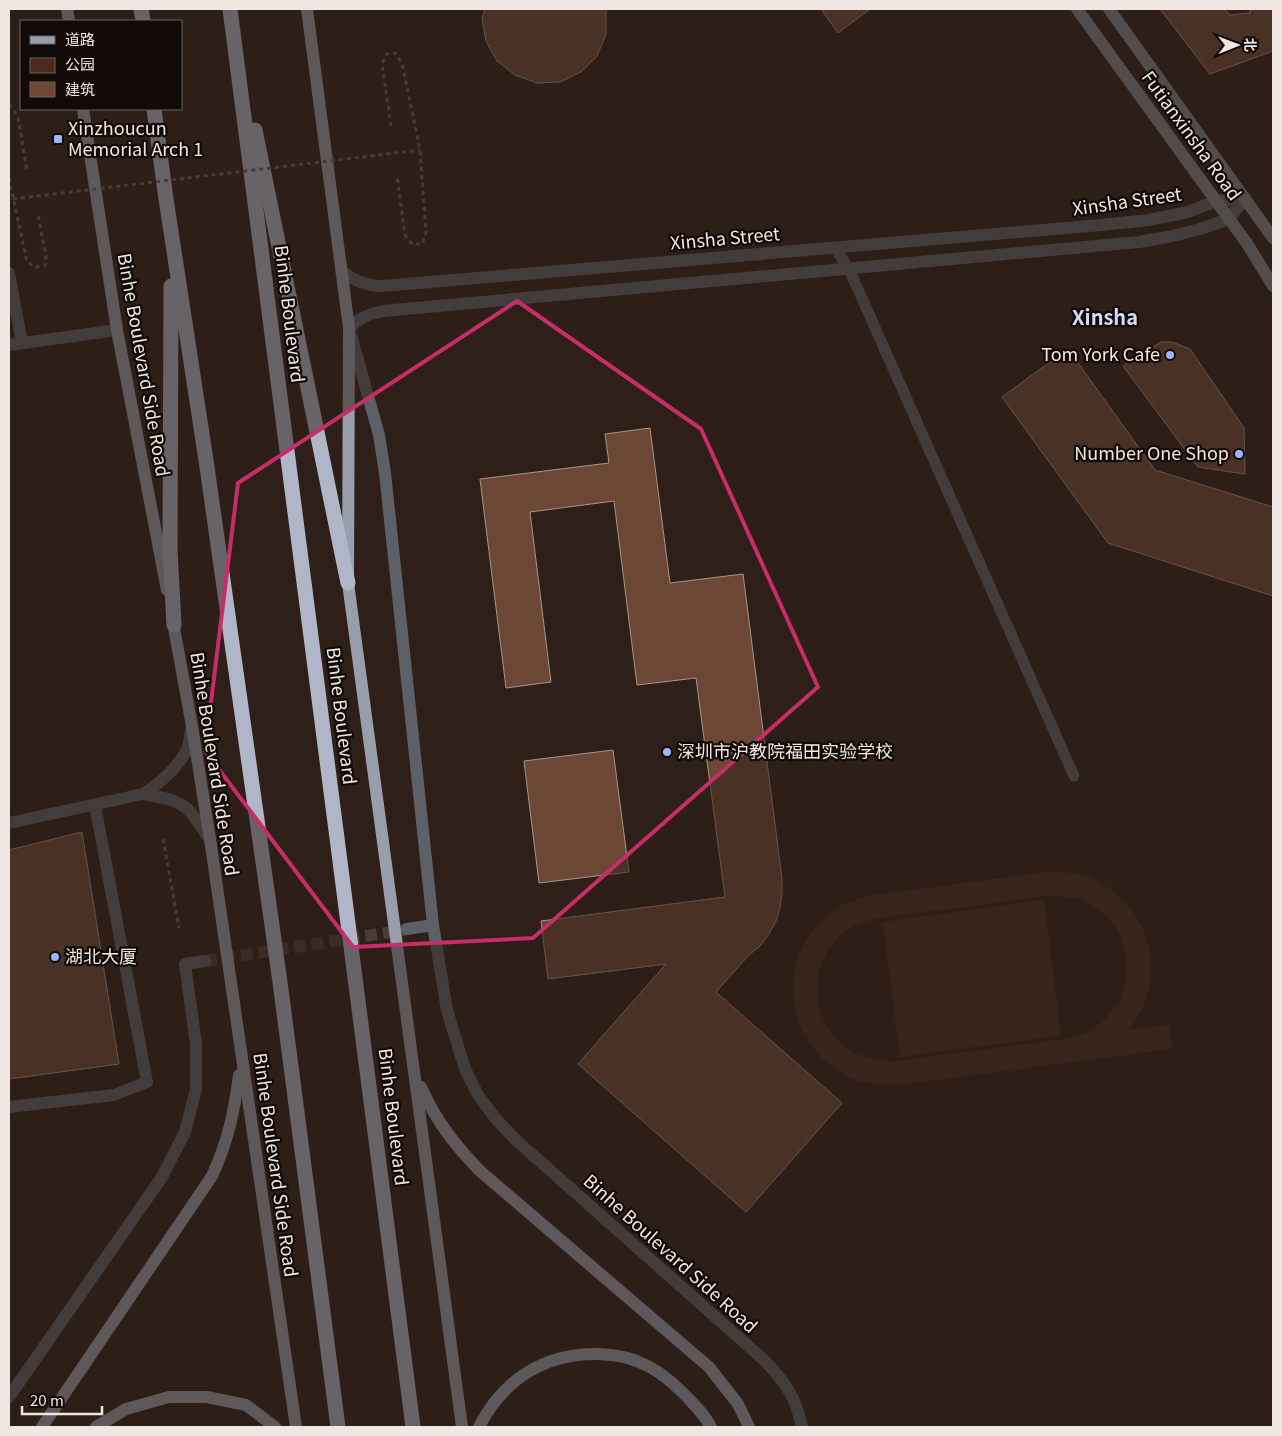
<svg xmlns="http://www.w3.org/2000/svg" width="1282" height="1436" viewBox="0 0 1282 1436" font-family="Georgia,'Noto Sans SC',serif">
<rect width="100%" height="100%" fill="#2e1f18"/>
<g fill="#462b1e" fill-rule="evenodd">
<path d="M1045,872C1061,872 1076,872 1090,878C1142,899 1167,961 1141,1011C1138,1018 1132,1024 1128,1030L1169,1025L1172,1049L899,1085C883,1085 868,1085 854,1079C784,1050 771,958 832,912C844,902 859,899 874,895ZM1047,896C1058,896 1070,896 1081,900C1134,918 1143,994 1097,1026C1087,1033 1077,1036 1065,1039L897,1061C880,1061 864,1059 849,1050C807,1023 807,959 846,931C856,924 867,921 879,918Z"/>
<polygon points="1044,900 1061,1035 900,1057 883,922"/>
</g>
<g fill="#6c4735" stroke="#a7948b">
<polygon points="485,9 606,9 606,34 597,56 581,72 560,82 537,83 515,75 497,61 486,41 482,18"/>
<polygon points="821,9 870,9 838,33"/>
<polygon points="1160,9 1224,9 1230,15 1250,13 1250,9 1273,9 1273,51 1210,74"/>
<polygon points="1161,342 1172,342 1190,349 1244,428 1245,474 1198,467 1123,366"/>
<polygon points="1068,349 1155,470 1273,507 1273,596 1108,543 1002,397"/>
<polygon points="650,428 670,583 743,574 782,879 782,893 780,908 776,921 769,934 760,946 749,955 716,992 842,1103 746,1212 578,1064 666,964 548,979 541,921 725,897 696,678 637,685 614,501 530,512 551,682 506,688 480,479 609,463 605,434"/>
<polygon points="613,750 629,872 539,883 524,761"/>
<polygon points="82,832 119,1064 9,1079 9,850"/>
</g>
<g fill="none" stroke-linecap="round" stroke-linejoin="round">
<polyline stroke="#4b3d36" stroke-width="12" stroke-dasharray="12 6" stroke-linecap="butt" points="205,961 405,930"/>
<g stroke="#6c5e58" stroke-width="3" stroke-dasharray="4 4" stroke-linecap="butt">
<polyline points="9,105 10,105 18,116 27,172"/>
<polyline points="391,126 382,64 387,54 395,53 402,63 420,150 426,233 422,244 412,244 405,235 397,176"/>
<polyline points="9,178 27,262 35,267 45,266 46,256 38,215"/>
<polyline points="163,839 179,928"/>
</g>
<polyline stroke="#5e6067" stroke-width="11" points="835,248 849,269 1074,776"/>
<g stroke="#5e6067" stroke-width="12">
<path d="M341,270C354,281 366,286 383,286L1101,225L1149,220L1188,212L1216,201L1245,198"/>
<polyline points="9,273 22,343"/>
<polyline points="9,345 117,330"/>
<path d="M143,794C157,797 173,798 185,807C195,815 202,829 210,839"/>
<path d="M9,823L143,794C160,783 178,768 187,749C190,742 190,733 192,726"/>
<polyline points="407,929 433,925"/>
<polyline points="9,1107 114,1095 147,1082 95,805"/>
<polyline points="9,1397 162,1177 185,1132 196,1089 196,1044 185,964 205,961"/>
<path d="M802,1427C796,1397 785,1382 764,1360L516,1140L496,1119L478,1095L465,1069L447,1010L433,925L385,473L379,435L349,328C359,318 369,314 383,311L1139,242L1173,236L1200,229L1229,219L1245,198"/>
</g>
<g stroke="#7f838f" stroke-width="12">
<polyline points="1077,9 1248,245 1273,286"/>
<polyline points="1109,9 1273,238"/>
</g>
<g stroke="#999ead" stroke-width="12">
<polyline points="67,9 69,21"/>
<polyline points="307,9 349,328 348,583 462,1427"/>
<polyline points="83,109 117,330 167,590"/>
<polyline points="172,617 192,726 210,839 296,1427"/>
<path d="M421,1087C436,1121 454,1144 480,1171L709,1367L738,1404L749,1427"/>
<path d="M42,1427L212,1176C228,1141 234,1113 239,1075"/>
<polyline points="96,1427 126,1409 169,1397 207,1397 246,1405 275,1427"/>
<path d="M479,1427C503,1380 544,1353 598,1354C612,1355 626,1356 639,1362C655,1368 670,1380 682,1392C693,1403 704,1414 711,1427"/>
</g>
<g stroke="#b0b6c8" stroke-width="15">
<polyline points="141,9 143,21"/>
<polyline points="230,9 413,1427"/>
<polyline points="154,109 166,199 206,460 280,982 338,1427"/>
<polyline points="255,130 348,583"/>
<polyline points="171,286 170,550 174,625"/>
</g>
<polyline stroke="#6c5e58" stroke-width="3" stroke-dasharray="4 4" stroke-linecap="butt" points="13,199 420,150"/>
</g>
<path d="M0 0H1282V1436H0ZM517,301L701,429L818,687L533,938L353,947L205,751L238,483Z" fill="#2e1f18" fill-opacity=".55" fill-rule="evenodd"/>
<path fill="none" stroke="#c72d68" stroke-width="4" stroke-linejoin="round" d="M517,301L701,429L818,687L533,938L353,947L205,751L238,483Z"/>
<g fill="#9cb4fd" stroke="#110a08" stroke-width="2">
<rect x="53" y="134" width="10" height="10" rx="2.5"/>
<circle cx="1170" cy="355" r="5"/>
<circle cx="1239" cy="454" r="5"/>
<circle cx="667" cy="752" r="5"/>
<circle cx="55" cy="957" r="5"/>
</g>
<g text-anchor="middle" stroke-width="4.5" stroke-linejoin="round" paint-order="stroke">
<g font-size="18" fill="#f1e7e2" stroke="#110a08" text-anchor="start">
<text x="68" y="135">Xinzhoucun<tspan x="68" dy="21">Memorial Arch 1</tspan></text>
<text x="1160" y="361" text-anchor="end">Tom York Cafe</text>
<text x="1229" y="460" text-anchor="end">Number One Shop</text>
<text x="677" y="758">深圳市沪教院福田实验学校</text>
<text x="65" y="963">湖北大厦</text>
</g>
<g font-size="18" fill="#f1e7e2" stroke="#110a08">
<text transform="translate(1191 136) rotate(54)" y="6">Futianxinsha Road</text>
<text transform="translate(1127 202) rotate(-8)" y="6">Xinsha Street</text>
<text transform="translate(725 239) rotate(-5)" y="6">Xinsha Street</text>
<text transform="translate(289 314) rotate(83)" y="6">Binhe Boulevard</text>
<text transform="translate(143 365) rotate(80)" y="6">Binhe Boulevard Side Road</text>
<text transform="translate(341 716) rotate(83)" y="6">Binhe Boulevard</text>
<text transform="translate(214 764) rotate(81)" y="6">Binhe Boulevard Side Road</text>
<text transform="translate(393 1117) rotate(83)" y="6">Binhe Boulevard</text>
<text transform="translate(275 1165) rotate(82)" y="6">Binhe Boulevard Side Road</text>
<text transform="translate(670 1254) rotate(42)" y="6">Binhe Boulevard Side Road</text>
</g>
<g font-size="20" font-weight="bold" fill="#d2dcf8" stroke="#110a08">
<text x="1105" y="325">Xinsha</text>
</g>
</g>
<rect width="1282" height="1436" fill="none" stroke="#f1e7e2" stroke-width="20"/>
<rect x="20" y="20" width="162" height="90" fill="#110a08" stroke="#6b625f"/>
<rect x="30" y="36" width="25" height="8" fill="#999ead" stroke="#6b625f"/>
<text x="65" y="45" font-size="15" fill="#f1e7e2">道路</text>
<rect x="30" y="58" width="25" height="15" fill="#462b1e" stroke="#6b625f"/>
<text x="65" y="70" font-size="15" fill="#f1e7e2">公园</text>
<rect x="30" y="82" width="25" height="15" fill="#6c4735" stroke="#6b625f"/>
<text x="65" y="95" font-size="15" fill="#f1e7e2">建筑</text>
<g transform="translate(1237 45) rotate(89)" stroke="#110a08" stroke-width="4" paint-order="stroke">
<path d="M0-4L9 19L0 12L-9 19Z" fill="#f1e7e2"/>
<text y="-8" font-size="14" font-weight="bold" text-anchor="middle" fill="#f1e7e2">北</text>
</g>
<path d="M22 1406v8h80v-8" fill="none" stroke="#f1e7e2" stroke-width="2.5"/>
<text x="30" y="1406" font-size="15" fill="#f1e7e2" stroke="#110a08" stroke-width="4" paint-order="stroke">20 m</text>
</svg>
